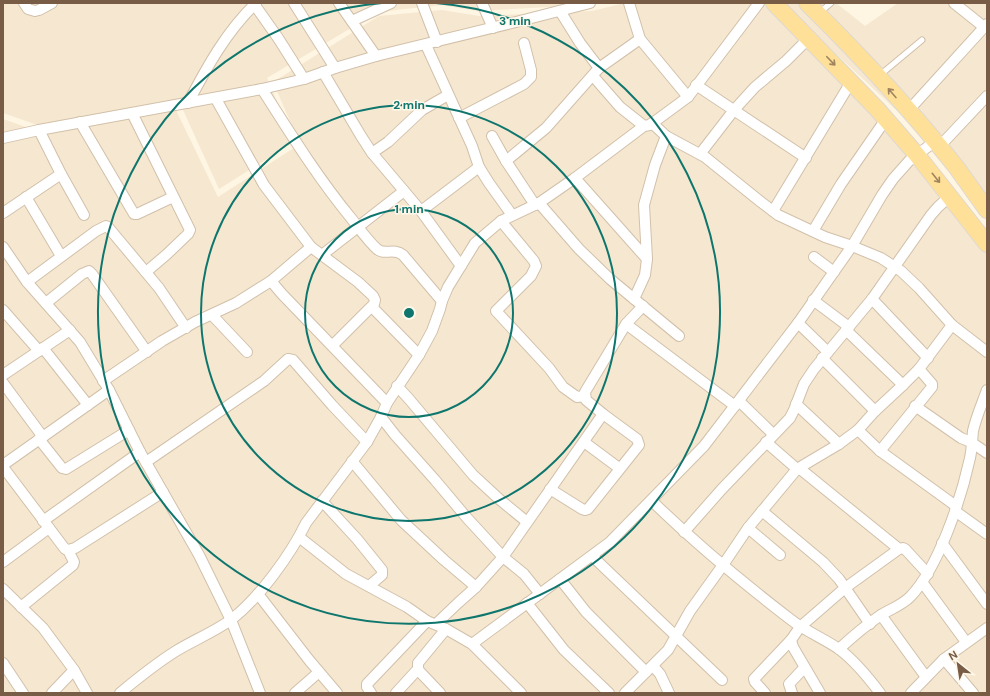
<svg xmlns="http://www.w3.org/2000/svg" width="990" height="696" viewBox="0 0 990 696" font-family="'DM Sans',sans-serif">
<rect width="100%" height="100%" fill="#fef5e2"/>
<g fill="#f6e8d0">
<polygon points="3,3 567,3 569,6 477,11 442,5 378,12 267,78 294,142 219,189 178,99 43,127 3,113"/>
<polygon points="625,3 768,3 985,230 987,228 987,693 3,693 3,119 43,133 173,104 218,197 300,144 273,82 379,16 442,10 479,16 592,11"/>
<polygon points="782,3 836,3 865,26 898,3 987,3 987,195"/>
</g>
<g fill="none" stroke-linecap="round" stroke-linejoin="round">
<defs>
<g id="service">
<polyline points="819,13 831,3"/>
<polyline points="880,75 922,40"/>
</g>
<g id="minor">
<polyline points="24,3 28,9 35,11 39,10 52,3"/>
<polyline points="294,3 335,68"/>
<polyline points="339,3 376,56"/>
<polyline points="422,3 437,42"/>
<polyline points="482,3 493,28"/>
<polyline points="629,3 640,39 688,97"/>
<polyline points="954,3 984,27"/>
<polyline points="254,4 278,38 304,79"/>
<polyline points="560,11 580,43 599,68"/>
<polyline points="352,21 391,3"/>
<polyline points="426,45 472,146 479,167 489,183 512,215"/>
<polyline points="323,72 361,136 372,153 421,211 461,266"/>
<polyline points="593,76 620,107 644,126"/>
<polyline points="696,85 806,158"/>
<path d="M262,89C290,133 318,178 351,218C359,228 368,241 377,249C385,256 393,247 403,255L442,301"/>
<polyline points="216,99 264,185 311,247 358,282 373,296 375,300 374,304 333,345"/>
<path d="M188,103C207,67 226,32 256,3"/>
<polyline points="908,111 987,24"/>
<polyline points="132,113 190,230 188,234 166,255 146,272"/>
<polyline points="459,118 524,84 531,77 531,70 524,43"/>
<polyline points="80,122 134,214 137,214 173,197"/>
<polyline points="652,123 666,136 705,157 761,202 778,215 825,237 852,246 881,258 901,271 919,288 952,325 987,352"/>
<polyline points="39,130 61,174 84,215"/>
<polyline points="492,136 506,161 535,205"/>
<polyline points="3,138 39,130 262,89 304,79 335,68 376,56 516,22 590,3"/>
<polyline points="939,147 987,96"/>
<polyline points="372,153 388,142 422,110 448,95"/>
<polyline points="700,154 734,110 755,87 786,61 809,38"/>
<polyline points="506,161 546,128 599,68 640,39"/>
<polyline points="575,178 647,259"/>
<polyline points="26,197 61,256"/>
<polyline points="539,203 579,249 610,279 679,336"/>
<polyline points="421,211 479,167"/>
<polyline points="773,211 851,82"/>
<polyline points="3,213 61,174"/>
<polyline points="501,221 534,261 536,266 531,276 496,311 549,368 563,387 577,397 585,396"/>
<polyline points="813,231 841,184 886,119"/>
<polyline points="3,247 27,282 80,342 109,390 140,452 199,555 231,620 260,693"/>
<polyline points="311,247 271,281 282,294 387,403"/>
<polyline points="322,255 404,191"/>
<polyline points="814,257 834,272"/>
<polyline points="27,282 96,231 106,226 108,227 159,288 186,328"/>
<polyline points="634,299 645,275 647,259 644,205 655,165 666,136"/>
<polyline points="872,299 928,358"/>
<polyline points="813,300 849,327"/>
<polyline points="46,303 82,274 89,271 92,274 147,352"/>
<polyline points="372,307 419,355"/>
<polyline points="3,310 39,351"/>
<polyline points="212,315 247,352"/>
<polyline points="798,323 828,352"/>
<polyline points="626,324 735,406"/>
<polyline points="846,330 903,385"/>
<polyline points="43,348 88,405"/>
<polyline points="822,358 875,411"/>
<polyline points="3,375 70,330"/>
<polyline points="103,381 162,341 195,322 236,303 271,281"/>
<polyline points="3,383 43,437"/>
<polyline points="397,386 409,399 473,475 499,499 527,522"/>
<polyline points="739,401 773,434"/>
<polyline points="796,404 839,444"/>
<polyline points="915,406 961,438 971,442 987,453"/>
<polyline points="381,417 395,435 435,480 467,518 503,557 524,574 540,594"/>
<polyline points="858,430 880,451 956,506"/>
<polyline points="39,439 62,468 66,469 129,430"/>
<polyline points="584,442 619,468"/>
<polyline points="766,442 797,469"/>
<polyline points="880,451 932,387 932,384 919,369"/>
<polyline points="352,461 401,520 444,560 476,587"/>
<polyline points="146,462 264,381 288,359 293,360 332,405 367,442"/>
<polyline points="3,465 109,390"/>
<polyline points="3,467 65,549 68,550 75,548 163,492"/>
<polyline points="799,468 899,549"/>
<polyline points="550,489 582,509 585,510 588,509 639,445 637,439 603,414"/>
<polyline points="322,501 357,539 382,570 382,575 369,586"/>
<path d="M652,501C695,543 742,582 790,619C805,631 823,638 839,649C855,661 868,677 880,693"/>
<polyline points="762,511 823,562 839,579 870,624"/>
<polyline points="955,511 987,534"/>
<polyline points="43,521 140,452"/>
<polyline points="748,528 780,555"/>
<polyline points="684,532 721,490 790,418 794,410 804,384 814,369 872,299 931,215 938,207 950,196"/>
<polyline points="299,537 346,574 407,607 427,621 446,629 472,644 521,693"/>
<polyline points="942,543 987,604"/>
<polyline points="592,556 722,680"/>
<polyline points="3,562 49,528"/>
<polyline points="560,579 586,612 646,672"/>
<polyline points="922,582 966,642"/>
<polyline points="3,589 43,628 74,670 87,693"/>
<polyline points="258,594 309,660 337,693"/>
<polyline points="527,603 564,650 609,693"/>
<polyline points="21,607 73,565 74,562 68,550"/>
<polyline points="881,615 926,677"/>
<polyline points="436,624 458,603 476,587 503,557 603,414 586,400 585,392 626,324 643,306"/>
<polyline points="472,644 610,542 704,446 798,323 852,246 882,195 893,179 909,161 934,142"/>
<path d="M839,649C852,637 866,625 881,615C891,609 902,605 910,597C939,567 961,499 970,458C972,449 972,440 973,431C976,417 982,404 987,390"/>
<polyline points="944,659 973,693"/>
<polyline points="3,663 23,693"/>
<polyline points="653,666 660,674 669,693"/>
<polyline points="52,693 74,670"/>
<path d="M120,693C138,678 157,663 176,651C194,640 216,631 232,619C260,597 291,554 306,523L367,442L381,417L387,403L419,355L432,331L440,309L442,301L448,287L475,243L501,221L539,203L575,178L644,126L650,125L688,97L759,3"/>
<polyline points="295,693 319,672"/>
<polyline points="371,693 367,687 367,684 427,621"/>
<polyline points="396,693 418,669"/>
<polyline points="440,693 420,672 418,669 418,663 446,629"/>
<polyline points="625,693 668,650 690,611 723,565 748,528 792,475 797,469 839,444 858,430 875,411 903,385 919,369 952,325"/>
<polyline points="765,693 755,682 754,679 791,640"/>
<polyline points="792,693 789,684 804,668"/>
<polyline points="820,693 793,647 791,640 800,627 845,588 899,549 903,548 905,549 928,574"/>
<polyline points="911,693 944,659 987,628"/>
</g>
<g id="primary">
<polyline points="774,3 877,109 917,155 987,244"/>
<path d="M807,3C860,55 911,110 957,168C967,182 977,196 987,210"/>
</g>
</defs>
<use href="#service" stroke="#d2c0aa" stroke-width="7"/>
<use href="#minor" stroke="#d2c0aa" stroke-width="12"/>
<use href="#primary" stroke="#dfd8d3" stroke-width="18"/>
<use href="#service" stroke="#fff" stroke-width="5"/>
<use href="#minor" stroke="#fff" stroke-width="10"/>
<use href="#primary" stroke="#ffe098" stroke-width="16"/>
</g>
<defs><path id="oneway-shaft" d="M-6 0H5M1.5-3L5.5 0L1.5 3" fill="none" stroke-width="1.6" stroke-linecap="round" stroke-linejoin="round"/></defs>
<g stroke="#a0845f">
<use href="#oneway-shaft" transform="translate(831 61) rotate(46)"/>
<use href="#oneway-shaft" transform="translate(892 93) rotate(-131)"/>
<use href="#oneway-shaft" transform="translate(936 178) rotate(51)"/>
</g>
<g fill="none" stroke="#0f766e" stroke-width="2">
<circle cx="409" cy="313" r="104"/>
<circle cx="409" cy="313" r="208"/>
<path d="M436 3A311 311 0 1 1 382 3"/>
</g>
<circle cx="409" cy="313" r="6" fill="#0f766e" stroke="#fff8ea" stroke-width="2"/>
<g font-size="12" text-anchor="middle" font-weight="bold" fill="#0f766e" stroke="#fff8ea" stroke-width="3" stroke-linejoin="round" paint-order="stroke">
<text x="515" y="25">3 min</text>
<text x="409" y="109">2 min</text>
<text x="409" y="213">1 min</text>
</g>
<rect width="990" height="696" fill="none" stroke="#785c46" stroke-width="8"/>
<g transform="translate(958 664) rotate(330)" stroke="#fff8ea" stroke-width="3" paint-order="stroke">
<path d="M0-3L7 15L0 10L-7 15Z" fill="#785c46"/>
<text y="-6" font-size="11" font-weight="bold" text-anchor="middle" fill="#785c46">N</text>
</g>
</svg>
